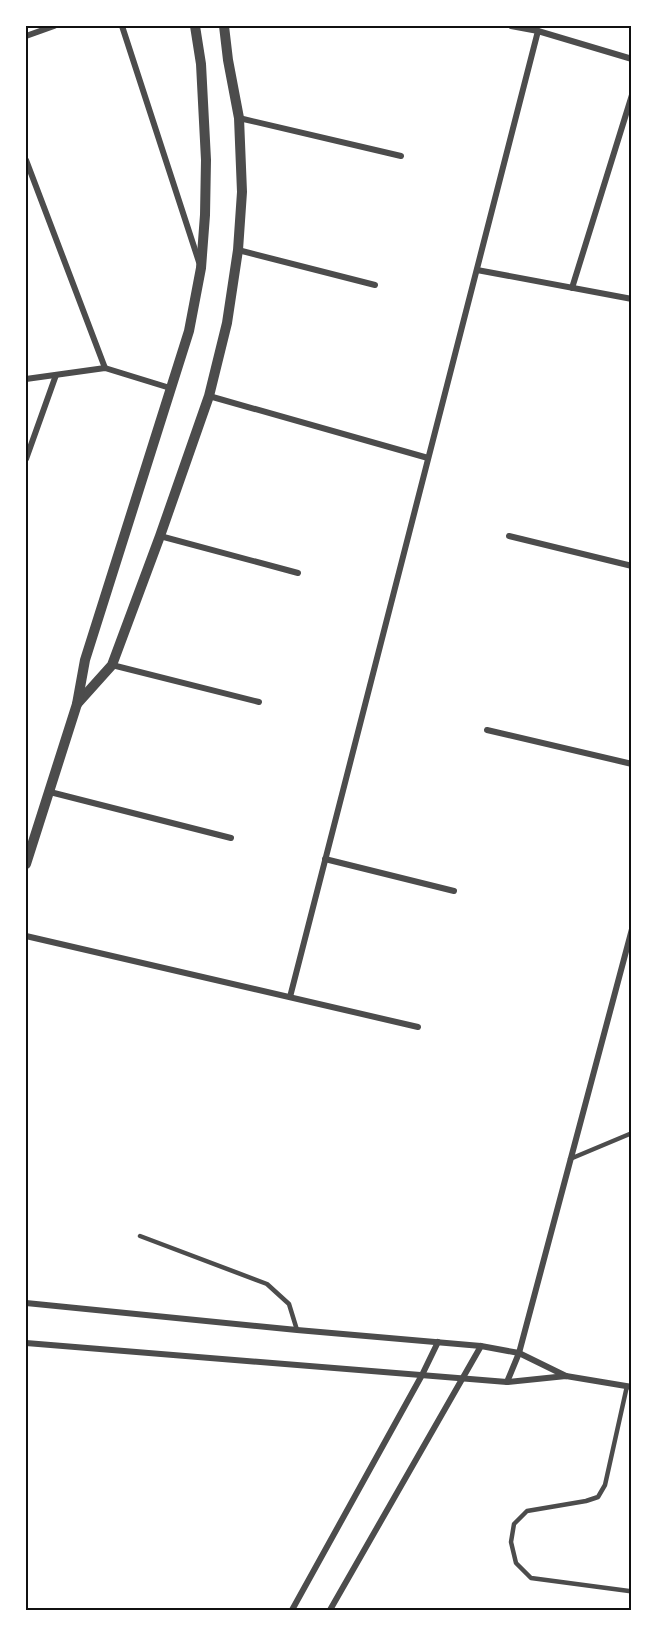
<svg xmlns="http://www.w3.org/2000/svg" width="657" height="1636" viewBox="0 0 657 1636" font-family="'Public Sans',sans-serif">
<rect width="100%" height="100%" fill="#fff"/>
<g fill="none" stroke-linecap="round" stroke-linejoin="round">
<g stroke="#4c4c4c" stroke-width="4.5">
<polyline points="570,1159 632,1133"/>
<polyline points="140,1236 267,1284 289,1304 297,1330"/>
<polyline points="627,1386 605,1485 598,1497 586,1501 527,1511 514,1524 511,1542 516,1563 531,1578 629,1591"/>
</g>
<g stroke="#4c4c4c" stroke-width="6">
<polyline points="122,26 199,262"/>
<polyline points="511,26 538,31 632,59"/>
<polyline points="26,36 54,26"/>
<polyline points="239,118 401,156"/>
<polyline points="26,160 105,368"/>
<polyline points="238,250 375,285"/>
<polyline points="477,270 632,299"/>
<polyline points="572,288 632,95"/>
<polyline points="26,379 105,368 170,388"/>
<polyline points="209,396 428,458"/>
<polyline points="26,459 56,375"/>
<polyline points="160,536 298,573"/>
<polyline points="509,536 632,566"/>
<polyline points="112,665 259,702"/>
<polyline points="487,730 632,764"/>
<polyline points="50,792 231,838"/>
<polyline points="325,859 454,891"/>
<polyline points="26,936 418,1027"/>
<polyline points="290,997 538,31"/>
<polyline points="26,1303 297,1330 481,1346 519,1353 566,1376"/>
<polyline points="26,1343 507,1382 566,1376 632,1387"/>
<polyline points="507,1382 519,1353 632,929"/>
<polyline points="292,1610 422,1375 438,1342"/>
<polyline points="330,1610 481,1346"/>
</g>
<g stroke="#4c4c4c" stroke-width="10">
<polyline points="77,704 112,665 160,536 209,396 227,323 238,250 242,192 239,118 228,60 224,26"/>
<polyline points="26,864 77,704 85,660 189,331 201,268 205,215 206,160 201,64 195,26"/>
</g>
</g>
<rect width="657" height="1636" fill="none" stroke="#ffffff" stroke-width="54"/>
<rect x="27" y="27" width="603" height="1582" fill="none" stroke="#111" stroke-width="2"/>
</svg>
